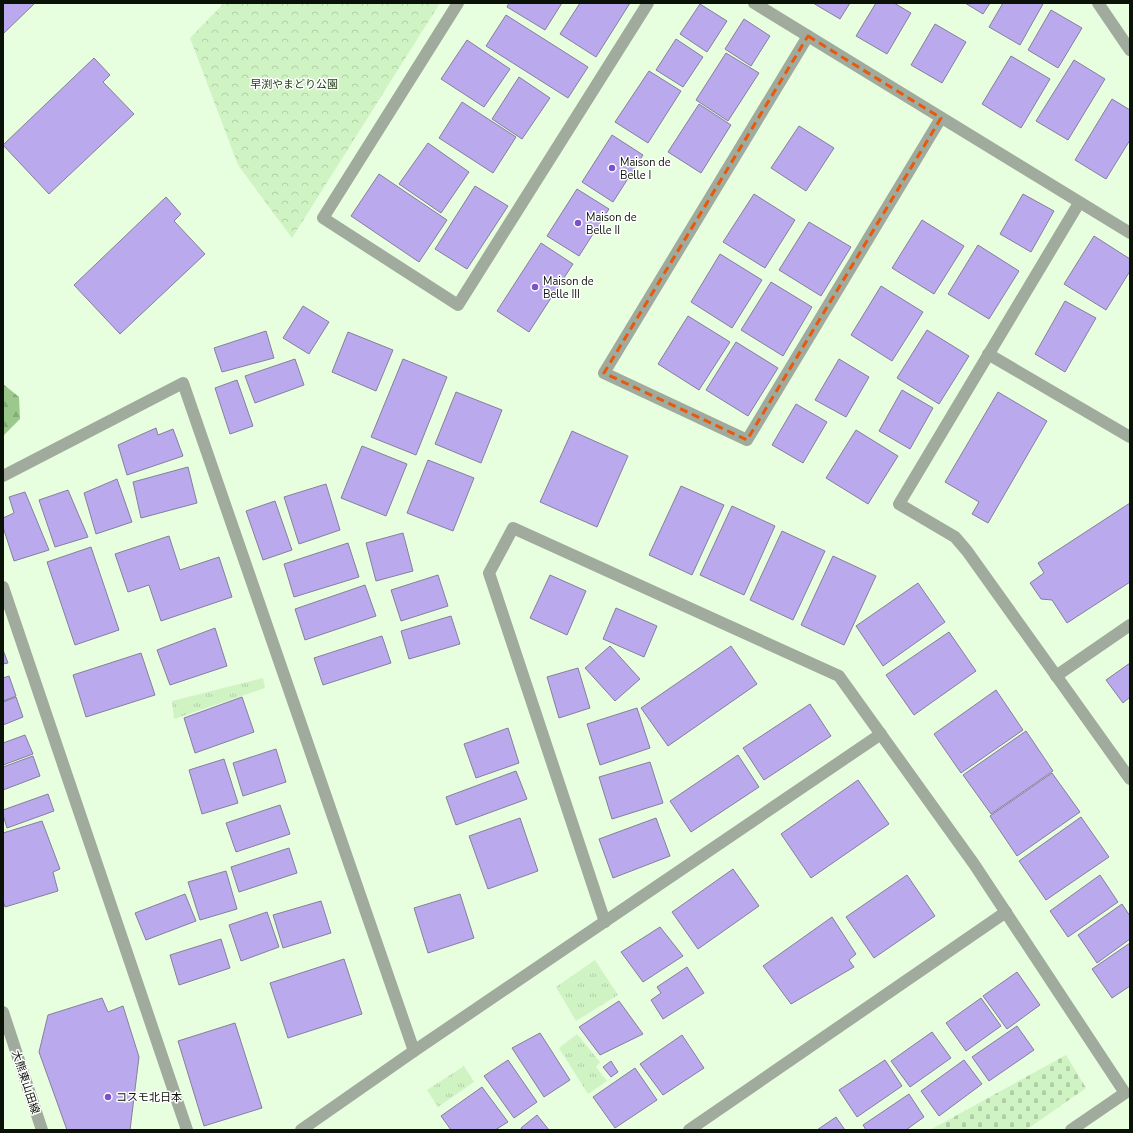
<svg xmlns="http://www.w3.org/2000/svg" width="1133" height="1133" viewBox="0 0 1133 1133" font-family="'Nunito Sans','Noto Sans JP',sans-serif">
<defs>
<pattern id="grass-tufts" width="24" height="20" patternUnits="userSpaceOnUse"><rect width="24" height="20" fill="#d0f3c4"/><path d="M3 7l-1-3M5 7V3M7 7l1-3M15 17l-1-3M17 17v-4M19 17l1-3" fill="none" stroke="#b1cfa7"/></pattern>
<pattern id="forest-firs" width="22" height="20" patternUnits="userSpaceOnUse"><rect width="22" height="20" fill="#9bc98c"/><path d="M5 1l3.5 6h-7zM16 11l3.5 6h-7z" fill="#84ac77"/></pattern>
<pattern id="cemetery-stones" width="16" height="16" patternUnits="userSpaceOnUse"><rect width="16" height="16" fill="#d0f3c4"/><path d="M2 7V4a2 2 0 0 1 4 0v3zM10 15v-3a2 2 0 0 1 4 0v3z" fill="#b1cfa7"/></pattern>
<pattern id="park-crowns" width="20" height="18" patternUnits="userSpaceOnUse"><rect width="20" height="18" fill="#d0f3c4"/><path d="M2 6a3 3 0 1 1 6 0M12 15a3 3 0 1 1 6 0" fill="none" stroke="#b1cfa7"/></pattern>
</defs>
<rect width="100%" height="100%" fill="#e7fedf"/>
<g fill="url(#grass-tufts)">
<polygon points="263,678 265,688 174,719 172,701"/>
<polygon points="595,960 618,995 576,1021 556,987"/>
<polygon points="577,1034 600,1062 596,1067 607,1081 588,1094 559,1048"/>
<polygon points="464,1066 474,1082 438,1107 427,1090"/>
</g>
<polygon fill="url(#forest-firs)" points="3,384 19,397 20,419 3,436"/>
<polygon fill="url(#cemetery-stones)" points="1066,1055 1086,1088 1026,1130 930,1130"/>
<polygon fill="url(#park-crowns)" points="224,3 440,3 292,238 238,165 190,38"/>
<g fill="#baa9ec" stroke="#867f9e">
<polygon points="3,3 35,3 3,34"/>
<polygon points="509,3 562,3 545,30 507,7"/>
<polygon points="580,3 630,3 596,57 560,34"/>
<polygon points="813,3 850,3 840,19"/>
<polygon points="876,3 894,3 911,13 887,54 856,36"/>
<polygon points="965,3 990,3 983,14"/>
<polygon points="1003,3 1041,3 1043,4 1020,45 989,27"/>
<polygon points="700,4 727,21 707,52 680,34"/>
<polygon points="1051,10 1082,28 1058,68 1028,50"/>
<polygon points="506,15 588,67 568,98 486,46"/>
<polygon points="744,19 770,36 751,66 725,49"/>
<polygon points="935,24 966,42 942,83 911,65"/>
<polygon points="676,39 703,57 683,87 656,70"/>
<polygon points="467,40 510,69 484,107 441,79"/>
<polygon points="726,53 759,73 728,121 696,100"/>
<polygon points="1011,56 1050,79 1021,128 982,104"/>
<polygon points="94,58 110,75 103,82 134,114 49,194 3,145"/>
<polygon points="1074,60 1105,79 1068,140 1036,121"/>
<polygon points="649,71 681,91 648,143 615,122"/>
<polygon points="519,77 550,98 522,139 492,119"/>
<polygon points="1112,99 1130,110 1130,140 1106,179 1075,160"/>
<polygon points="462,102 516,137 493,173 439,138"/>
<polygon points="699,104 731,125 701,173 668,152"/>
<polygon points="799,126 834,148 806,191 771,168"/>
<polygon points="612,135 643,155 613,202 582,182"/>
<polygon points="428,143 469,172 441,213 399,184"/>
<polygon points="379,174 447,220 419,262 351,216"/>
<polygon points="475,186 508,206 467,269 435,249"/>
<polygon points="577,189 609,209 579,256 547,236"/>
<polygon points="754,194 795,220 765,268 723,242"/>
<polygon points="1023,194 1054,211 1031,252 1000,234"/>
<polygon points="166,197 181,214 174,221 205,254 120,334 74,285"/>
<polygon points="922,220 964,246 934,294 892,268"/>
<polygon points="809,222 851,247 821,296 779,270"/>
<polygon points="1094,236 1130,259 1130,271 1106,310 1064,284"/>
<polygon points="541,243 573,264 529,332 497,311"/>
<polygon points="978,245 1019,271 989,319 948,294"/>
<polygon points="720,254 762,280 732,328 691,302"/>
<polygon points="771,282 812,307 783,356 741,330"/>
<polygon points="881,286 923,312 892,361 851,335"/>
<polygon points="1065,301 1096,318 1065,372 1035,354"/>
<polygon points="303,306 329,322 309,354 283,338"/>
<polygon points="688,316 730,342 699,390 658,364"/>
<polygon points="927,330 969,356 939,404 897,378"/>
<polygon points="266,331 274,358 222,372 214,348"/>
<polygon points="348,332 393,350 376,391 332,372"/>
<polygon points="736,342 778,368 748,416 706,390"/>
<polygon points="295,359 304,385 255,403 245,376"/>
<polygon points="403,359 447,377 416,455 371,437"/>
<polygon points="839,359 869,377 846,417 815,400"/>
<polygon points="237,380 253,426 230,434 215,388"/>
<polygon points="902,390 933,408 910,449 879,431"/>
<polygon points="456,392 502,410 481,463 435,444"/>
<polygon points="998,392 1047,421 988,523 972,514 979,502 945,482"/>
<polygon points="796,404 827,422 803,463 772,445"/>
<polygon points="156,428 158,435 173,429 183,456 127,475 118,445"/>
<polygon points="856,430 898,456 868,504 826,478"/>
<polygon points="572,431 628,456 597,527 540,502"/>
<polygon points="362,446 407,464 386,516 341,498"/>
<polygon points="428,460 474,478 453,531 407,513"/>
<polygon points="188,467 197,503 141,518 133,482"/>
<polygon points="117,479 132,522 96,534 84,493"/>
<polygon points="326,484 340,530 299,544 284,497"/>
<polygon points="681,486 724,505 692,575 649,555"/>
<polygon points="68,490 88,537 55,547 39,500"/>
<polygon points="25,492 49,550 14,561 3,527 3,518 14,513 9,497"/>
<polygon points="275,501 292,550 263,560 246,511"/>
<polygon points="1130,503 1130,582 1067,623 1052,600 1041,599 1030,583 1044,573 1038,563"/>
<polygon points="732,506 775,526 744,595 700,575"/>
<polygon points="782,531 825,551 793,620 750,600"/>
<polygon points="403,533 413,571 376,581 366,543"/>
<polygon points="169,536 180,570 219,557 232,597 161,621 149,585 128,592 115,554"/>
<polygon points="348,543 359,577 294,597 284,564"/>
<polygon points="91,547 119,630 75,645 47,562"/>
<polygon points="833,556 876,576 844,645 801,625"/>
<polygon points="438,575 448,606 401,621 391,590"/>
<polygon points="550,575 586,591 567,635 530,618"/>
<polygon points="918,583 945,622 883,666 856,626"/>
<polygon points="365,585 376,616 305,640 295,609"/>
<polygon points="616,608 657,626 644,657 603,639"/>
<polygon points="451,616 460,644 409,659 401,631"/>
<polygon points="215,628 227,666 170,685 157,650"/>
<polygon points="949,632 976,671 914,715 886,675"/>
<polygon points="382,636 391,663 323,685 314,658"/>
<polygon points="610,646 640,679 615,701 585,668"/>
<polygon points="731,646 757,684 668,746 641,708"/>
<polygon points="3,650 8,663 3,664"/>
<polygon points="141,653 155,695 86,717 73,675"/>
<polygon points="1130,663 1130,697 1123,703 1106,680"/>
<polygon points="578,668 590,708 559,718 547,677"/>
<polygon points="9,676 16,696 3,701 3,678"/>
<polygon points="996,690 1023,730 961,773 934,734"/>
<polygon points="16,697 23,717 3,725 3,702"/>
<polygon points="242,697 254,732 195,753 184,718"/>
<polygon points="810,704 831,736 764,780 743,748"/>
<polygon points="637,708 650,748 600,765 587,724"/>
<polygon points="508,728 519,763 476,778 464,744"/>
<polygon points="1026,731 1053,771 991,814 963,775"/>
<polygon points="25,735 33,754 3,765 3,743"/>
<polygon points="276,749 286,782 243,796 233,763"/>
<polygon points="738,755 759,787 691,832 670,801"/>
<polygon points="33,756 40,776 3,790 3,767"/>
<polygon points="224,759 238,803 202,814 189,770"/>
<polygon points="650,762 663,803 612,819 599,777"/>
<polygon points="516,771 527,799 456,825 446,797"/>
<polygon points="1052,773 1080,812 1017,856 990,816"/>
<polygon points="858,780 889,824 811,878 781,834"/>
<polygon points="48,794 54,811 7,828 3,815 3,810"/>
<polygon points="280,805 290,834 236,852 226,823"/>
<polygon points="1081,817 1109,857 1046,900 1019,861"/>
<polygon points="520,818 538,871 488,889 469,836"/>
<polygon points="656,818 670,856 613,878 599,839"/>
<polygon points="42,821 60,869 53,872 58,891 5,907 3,901 3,833"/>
<polygon points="289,848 297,873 239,892 231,867"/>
<polygon points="733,869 759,906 698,949 672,912"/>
<polygon points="226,871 237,909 200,920 188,882"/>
<polygon points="907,875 935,916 874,958 846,917"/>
<polygon points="1100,875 1118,902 1068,937 1050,911"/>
<polygon points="185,894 196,921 146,940 135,913"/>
<polygon points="460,894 474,938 428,953 414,908"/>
<polygon points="321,901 331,933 283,948 273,915"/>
<polygon points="1122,904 1130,916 1130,939 1097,963 1078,935"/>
<polygon points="267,912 279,947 241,961 229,925"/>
<polygon points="832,917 856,954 849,960 854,967 791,1004 763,966"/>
<polygon points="660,927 683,956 643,982 621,952"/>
<polygon points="221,939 230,968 179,985 170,955"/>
<polygon points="1130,943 1130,986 1112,998 1092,969"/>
<polygon points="344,959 362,1014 288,1038 270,983"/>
<polygon points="687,967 704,993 663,1019 651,1000 661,993 657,987"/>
<polygon points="1017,972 1040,1005 1007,1029 983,996"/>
<polygon points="102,998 108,1012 123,1006 139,1057 130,1130 67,1130 39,1052 48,1015"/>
<polygon points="981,998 1001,1026 966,1051 946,1023"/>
<polygon points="619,1001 643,1034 600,1055 579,1027"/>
<polygon points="235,1023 262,1108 204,1126 178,1041"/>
<polygon points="1017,1026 1034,1050 989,1081 972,1057"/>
<polygon points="932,1032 951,1058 910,1087 891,1061"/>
<polygon points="540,1033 570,1080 544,1097 512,1048"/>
<polygon points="682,1035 704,1068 663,1095 640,1064"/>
<polygon points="508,1060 537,1102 514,1118 484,1076"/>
<polygon points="885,1060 902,1086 857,1117 839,1090"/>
<polygon points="964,1060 982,1084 939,1116 921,1091"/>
<polygon points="611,1061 618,1072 611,1077 603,1067"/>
<polygon points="635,1068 657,1100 615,1128 593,1097"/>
<polygon points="482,1087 508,1122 495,1130 451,1130 441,1116"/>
<polygon points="909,1094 924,1117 906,1130 866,1130 863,1125"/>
<polygon points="537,1115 549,1130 522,1130 521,1128"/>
<polygon points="836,1117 845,1130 817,1130"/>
</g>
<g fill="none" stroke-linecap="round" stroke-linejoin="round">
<g stroke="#a0aa9d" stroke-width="12">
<polyline points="458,3 323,218 458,305 648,3"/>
<polyline points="808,36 604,373 747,440 941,118"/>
<polyline points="1079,203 899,504 955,537 967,551 1130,779"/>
<polyline points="988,354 1130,437"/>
<polyline points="3,476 183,383 414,1051"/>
<polyline points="3,587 187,1130"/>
<polyline points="1056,676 1130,625"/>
<polyline points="605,922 489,573 513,528 839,676 974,864 1125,1093 1071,1130"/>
<polyline points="301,1130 414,1051 881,734"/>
<polyline points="689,1130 1006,912"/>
</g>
<g stroke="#a0aa9d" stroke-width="12">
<polyline points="754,3 1130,233"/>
<polyline points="1098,3 1130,50"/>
<polyline points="3,1012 42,1130"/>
</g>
</g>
<path fill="none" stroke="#e8590c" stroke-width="3" stroke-dasharray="8 5" stroke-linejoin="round" d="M808,36L941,118L747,440L604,373Z"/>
<g fill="#7c52cb" stroke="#fff" stroke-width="1.5">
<circle cx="612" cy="168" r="4"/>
<circle cx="578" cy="223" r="4"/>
<circle cx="535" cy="287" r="4"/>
<circle cx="108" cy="1097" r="4"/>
</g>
<g text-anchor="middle" stroke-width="3" stroke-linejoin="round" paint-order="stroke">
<g font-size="11" fill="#1c3a10" stroke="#fff">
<text x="294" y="88">早渕やまどり公園</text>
</g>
<g font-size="11" fill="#0a1107" stroke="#fff" text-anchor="start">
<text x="620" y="166">Maison de<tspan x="620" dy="13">Belle I</tspan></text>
<text x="586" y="221">Maison de<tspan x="586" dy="13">Belle II</tspan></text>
<text x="543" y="285">Maison de<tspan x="543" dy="13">Belle III</tspan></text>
<text x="116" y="1101">コスモ北日本</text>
</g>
<g font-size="11" fill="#0a1107" stroke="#fff">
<text transform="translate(26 1082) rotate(72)" y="4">大熊東山田線</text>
</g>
</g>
<rect width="1133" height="1133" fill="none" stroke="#0a1107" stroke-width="8"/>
</svg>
